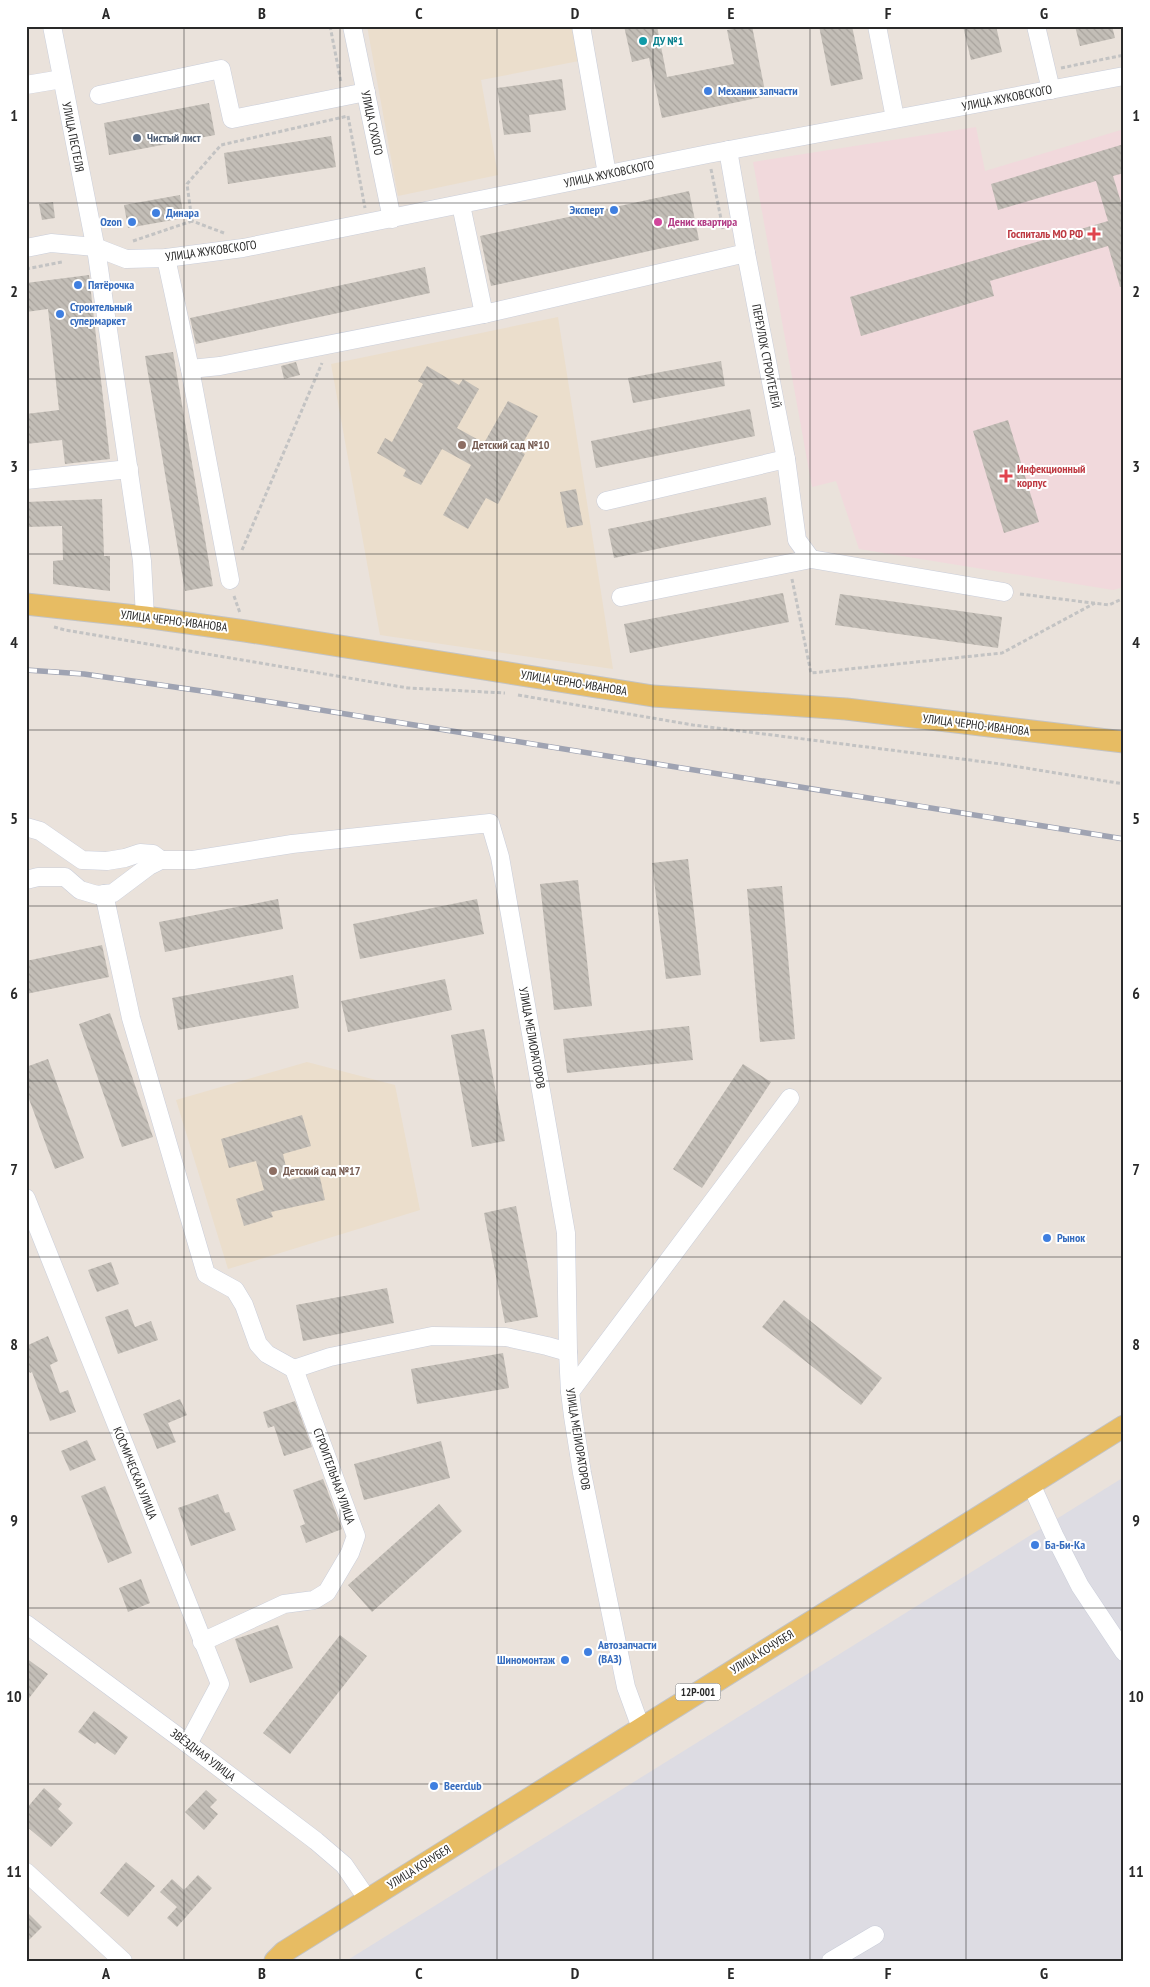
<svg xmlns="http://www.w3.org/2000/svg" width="1150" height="1987" viewBox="0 0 1150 1987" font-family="'PT Sans Narrow',sans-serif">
<defs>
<pattern id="building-back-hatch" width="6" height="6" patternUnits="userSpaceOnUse" patternTransform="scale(1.25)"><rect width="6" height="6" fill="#c3beb7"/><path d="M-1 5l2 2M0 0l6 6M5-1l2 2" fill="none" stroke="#a8a39d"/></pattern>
</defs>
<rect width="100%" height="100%" fill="#eae2db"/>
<polygon fill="#dddce3" points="1124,1477 1124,1961 346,1961"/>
<g fill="#ebdecc">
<polygon points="367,26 572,26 579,61 481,80 498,175 398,196"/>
<polygon points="558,317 613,669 380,635 331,364"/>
<polygon points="307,1062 395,1085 420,1210 228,1269 176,1100"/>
</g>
<polygon fill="#f1d9dc" points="976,127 985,171 1124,129 1124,587 1113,590 859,549 836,481 812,487 753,162"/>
<g fill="url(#building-back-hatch)">
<polygon points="624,26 657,26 667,77 734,64 727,30 752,26 766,96 662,118 649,58 632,62"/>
<polygon points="819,26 852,26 863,79 831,86"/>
<polygon points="963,26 996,26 1002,52 971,60"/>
<polygon points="1075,26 1112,26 1115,38 1080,46"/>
<polygon points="562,79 566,110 529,115 531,132 504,135 497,88"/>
<polygon points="209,103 215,135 109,155 104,123"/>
<polygon points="331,136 336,167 228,184 224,153"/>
<polygon points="1124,144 1124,173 1113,176 1124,212 1124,286 1120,287 1108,246 990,281 994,296 861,336 850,297 1108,221 1096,181 998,210 991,184"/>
<polygon points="689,191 699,240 491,286 480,236"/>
<polygon points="180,195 184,218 128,228 124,205"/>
<polygon points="53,202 55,218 42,220 39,204"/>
<polygon points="425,267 430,293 196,344 190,318"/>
<polygon points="89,275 110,459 65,464 62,440 26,444 26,414 59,410 48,309 26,312 26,283"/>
<polygon points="173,352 213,586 185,591 145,356"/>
<polygon points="721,361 725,386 633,403 628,378"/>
<polygon points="296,362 300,375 284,379 281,366"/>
<polygon points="427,366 459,385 463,379 479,389 457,428 484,443 508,401 538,416 519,450 525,454 498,504 486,498 468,529 443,515 471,465 442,449 421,485 403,476 406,470 377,453 385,438 392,442 423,384 418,381"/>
<polygon points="750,409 755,436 596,468 591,441"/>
<polygon points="1008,420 1039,522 1004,533 973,431"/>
<polygon points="576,489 583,525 567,528 560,492"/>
<polygon points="766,497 771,525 614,558 608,529"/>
<polygon points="102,499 104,556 110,556 110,591 53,584 53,561 63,560 62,526 26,527 26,502"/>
<polygon points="783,593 789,622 630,653 624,624"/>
<polygon points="840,594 1002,617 998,648 835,625"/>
<polygon points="688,859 701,975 666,979 652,863"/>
<polygon points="578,880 592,1006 554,1010 540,884"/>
<polygon points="782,886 795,1039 760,1042 747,889"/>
<polygon points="278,899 283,929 165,952 159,922"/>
<polygon points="477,899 484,934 360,959 353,924"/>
<polygon points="102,945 109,977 26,994 26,961"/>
<polygon points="293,975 299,1008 178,1030 172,998"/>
<polygon points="445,979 452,1010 348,1032 341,1001"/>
<polygon points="110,1013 153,1137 122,1147 79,1024"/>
<polygon points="689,1026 693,1060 567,1073 563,1039"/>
<polygon points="484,1029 505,1141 472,1147 451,1035"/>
<polygon points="48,1059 84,1158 55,1169 26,1091 26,1067"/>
<polygon points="743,1064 771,1082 702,1188 673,1169"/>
<polygon points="302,1115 311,1146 283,1154 289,1180 319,1173 325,1200 271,1212 273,1217 244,1226 236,1199 264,1190 256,1161 229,1168 221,1139"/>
<polygon points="516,1206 538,1317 505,1323 484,1213"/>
<polygon points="111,1262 119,1284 97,1292 88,1270"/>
<polygon points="387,1288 394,1323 303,1341 296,1305"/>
<polygon points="784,1300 882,1378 861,1405 762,1327"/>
<polygon points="128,1309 135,1327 151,1321 158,1340 118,1354 105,1317"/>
<polygon points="48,1336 58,1361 50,1365 60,1393 68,1390 76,1412 50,1421 32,1372 30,1373 26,1366 26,1346"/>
<polygon points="503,1353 509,1388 417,1404 411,1369"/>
<polygon points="180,1399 187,1415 168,1423 176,1442 157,1449 143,1414"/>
<polygon points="295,1401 312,1447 284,1456 274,1426 268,1428 263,1412"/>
<polygon points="87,1440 96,1460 70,1471 61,1451"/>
<polygon points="441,1441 450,1478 364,1500 354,1464"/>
<polygon points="323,1479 342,1529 306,1543 300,1526 305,1524 293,1490"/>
<polygon points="105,1486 132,1553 108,1563 81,1496"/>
<polygon points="218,1494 225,1513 229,1512 236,1530 191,1546 178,1508"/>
<polygon points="439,1504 462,1531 372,1612 348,1585"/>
<polygon points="141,1579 150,1603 128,1612 119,1588"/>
<polygon points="278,1625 293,1668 250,1683 235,1639"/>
<polygon points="340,1635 367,1656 290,1754 263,1733"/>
<polygon points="26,1658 48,1674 26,1702"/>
<polygon points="94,1711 128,1737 115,1755 97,1742 95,1744 78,1732"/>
<polygon points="44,1788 62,1804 58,1809 73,1823 51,1847 26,1826 26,1809"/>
<polygon points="206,1790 217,1800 210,1807 218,1814 204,1830 185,1812"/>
<polygon points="126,1862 155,1886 128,1917 100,1893"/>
<polygon points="198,1875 212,1888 177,1927 167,1918 177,1907 160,1892 172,1879 184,1890"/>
<polygon points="26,1911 42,1927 26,1943"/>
</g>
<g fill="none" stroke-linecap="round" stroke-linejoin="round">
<defs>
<g id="minor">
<polyline points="52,26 97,255 142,561 145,617"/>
<polyline points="352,26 392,219"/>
<polyline points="581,26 607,174"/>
<polyline points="877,26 895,118"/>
<polyline points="1036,26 1051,90"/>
<polyline points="26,85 62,79"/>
<polyline points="99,95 221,69 232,119 366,92"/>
<polyline points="728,150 746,253 786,459 797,540 811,559"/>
<polyline points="461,205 484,314 746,253"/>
<polyline points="26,248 51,243 95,247 126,259 166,258 243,248 708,154 1124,76"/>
<polyline points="166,258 190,369 230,580"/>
<polyline points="190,369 220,366 484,314"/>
<polyline points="26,480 129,469"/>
<polyline points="606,501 786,459"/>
<polyline points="621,597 811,559 1004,592"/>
<polyline points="26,827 40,831 82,860 107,861 125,858 140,853 153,854 161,860"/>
<polyline points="26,880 38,877 65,877 80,890 97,895 113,893 149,866 161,860 193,860 292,844 490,823 500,857 566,1233 568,1352 570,1392 573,1416 582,1473 626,1687 641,1728"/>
<polyline points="104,894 131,1018 206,1274 235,1290 244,1305 258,1344 267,1354 294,1369 330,1357 432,1336 506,1337 547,1346 568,1352"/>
<polyline points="26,1198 220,1684 188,1744"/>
<polyline points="570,1392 790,1098"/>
<polyline points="1031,1484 1054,1535 1080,1586 1124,1652"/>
<polyline points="26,1624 188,1744 316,1841 344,1865 368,1900"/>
<polyline points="202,1642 284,1604 314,1600 327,1592 350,1553 356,1536 294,1369"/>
<polyline points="26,1872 123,1961"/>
<polyline points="831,1961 875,1935"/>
</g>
<g id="major">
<polyline points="26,604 145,617 245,631 653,696 846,709 1124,742"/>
<polyline points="275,1961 284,1952 1124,1426"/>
</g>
</defs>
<use href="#minor" stroke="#caceda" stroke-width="19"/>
<use href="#major" stroke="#c3c3c3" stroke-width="23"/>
<g stroke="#c3c3c3" stroke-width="3" stroke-dasharray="4 2.5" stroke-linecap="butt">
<polyline points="330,26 341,82"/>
<polyline points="1061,68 1124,55"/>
<polyline points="348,116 365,208"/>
<polyline points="711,169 723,229"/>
<polyline points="224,233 192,221 187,184 221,145 348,116"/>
<polyline points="133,241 192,221"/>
<polyline points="26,269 62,262"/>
<polyline points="242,550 322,363"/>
<polyline points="792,579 811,673 1002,653 1095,603"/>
<polyline points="1020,594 1109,605 1124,598"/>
<polyline points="234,596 240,613"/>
<polyline points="54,627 65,630 408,688 505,693"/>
<polyline points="518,695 693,725 1001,764 1124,784"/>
</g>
<use href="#minor" stroke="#fff" stroke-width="18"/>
<use href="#major" stroke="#e7bc63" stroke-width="21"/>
<defs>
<polyline id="rail" points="26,670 84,674 209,692 1124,839"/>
</defs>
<use href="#rail" stroke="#9fa3b2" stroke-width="5.5"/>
<use href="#rail" stroke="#fff" stroke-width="4" stroke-dasharray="11" stroke-linecap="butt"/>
</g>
<path fill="none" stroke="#292929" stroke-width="1" stroke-opacity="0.55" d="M184,26V1961M340,26V1961M497,26V1961M653,26V1961M810,26V1961M966,26V1961M26,203H1124M26,379H1124M26,554H1124M26,730H1124M26,906H1124M26,1081H1124M26,1257H1124M26,1433H1124M26,1608H1124M26,1784H1124"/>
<circle fill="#0f9aa8" stroke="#fff" stroke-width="2" cx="643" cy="41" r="5"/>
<g fill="#3f7fe0" stroke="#fff" stroke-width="2">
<circle cx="708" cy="91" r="5"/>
<circle cx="614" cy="210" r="5"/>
<circle cx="156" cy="213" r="5"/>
<circle cx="132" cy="222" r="5"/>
<circle cx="78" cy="285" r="5"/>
<circle cx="60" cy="314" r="5"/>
<circle cx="1047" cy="1238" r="5"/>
<circle cx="1035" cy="1545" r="5"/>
<circle cx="588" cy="1652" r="5"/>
<circle cx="565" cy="1660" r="5"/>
<circle cx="434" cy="1786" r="5"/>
</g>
<circle fill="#5c6f8a" stroke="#fff" stroke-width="2" cx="137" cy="138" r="5"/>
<circle fill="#d1479c" stroke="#fff" stroke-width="2" cx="658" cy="222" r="5"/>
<g fill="#e0444e" stroke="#fff" stroke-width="2">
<path d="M1091.5 226.5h5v5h5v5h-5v5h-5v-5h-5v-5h5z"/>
<path d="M1003.5 468.5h5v5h5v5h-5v5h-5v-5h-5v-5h5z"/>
</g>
<g fill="#8d6e63" stroke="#fff" stroke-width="2">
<circle cx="462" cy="445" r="5"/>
<circle cx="273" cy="1171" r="5"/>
</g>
<g text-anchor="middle" stroke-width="4" stroke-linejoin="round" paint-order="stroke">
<rect fill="#fff" stroke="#696969" stroke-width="1" x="675.5" y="1683.5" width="45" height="17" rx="4"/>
<g font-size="11" font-weight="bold" fill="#292929">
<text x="698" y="1696">12Р-001</text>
</g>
<g font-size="12" font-weight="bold" fill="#0d838f" stroke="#fff" text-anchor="start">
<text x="653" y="45">ДУ №1</text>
</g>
<g font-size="12" font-weight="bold" fill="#366cbe" stroke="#fff" text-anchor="start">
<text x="718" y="95">Механик запчасти</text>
<text x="604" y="214" text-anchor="end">Эксперт</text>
<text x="166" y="217">Динара</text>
<text x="122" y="226" text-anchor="end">Ozon</text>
<text x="88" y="289">Пятёрочка</text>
<text x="70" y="311">Строительный<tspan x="70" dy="14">супермаркет</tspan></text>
<text x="1057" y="1242">Рынок</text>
<text x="1045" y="1549">Ба-Би-Ка</text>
<text x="598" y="1649">Автозапчасти<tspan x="598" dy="14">(ВАЗ)</tspan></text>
<text x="555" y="1664" text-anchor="end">Шиномонтаж</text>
<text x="444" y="1790">Beerclub</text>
</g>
<g font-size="12" fill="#292929" stroke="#fff">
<text transform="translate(1007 98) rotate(-11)" y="4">УЛИЦА ЖУКОВСКОГО</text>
<text transform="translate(372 123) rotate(78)" y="4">УЛИЦА СУХОГО</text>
<text transform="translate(73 137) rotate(79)" y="4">УЛИЦА ПЕСТЕЛЯ</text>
<text transform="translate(609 174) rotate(-12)" y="4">УЛИЦА ЖУКОВСКОГО</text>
<text transform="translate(211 251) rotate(-8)" y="4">УЛИЦА ЖУКОВСКОГО</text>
<text transform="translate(766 356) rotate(79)" y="4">ПЕРЕУЛОК СТРОИТЕЛЕЙ</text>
<text transform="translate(174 621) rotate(7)" y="4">УЛИЦА ЧЕРНО-ИВАНОВА</text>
<text transform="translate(574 683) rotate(9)" y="4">УЛИЦА ЧЕРНО-ИВАНОВА</text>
<text transform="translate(976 725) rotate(7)" y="4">УЛИЦА ЧЕРНО-ИВАНОВА</text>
<text transform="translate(532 1038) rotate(80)" y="4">УЛИЦА МЕЛИОРАТОРОВ</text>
<text transform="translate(578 1439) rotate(81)" y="4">УЛИЦА МЕЛИОРАТОРОВ</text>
<text transform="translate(135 1473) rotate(68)" y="4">КОСМИЧЕСКАЯ УЛИЦА</text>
<text transform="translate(334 1476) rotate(70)" y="4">СТРОИТЕЛЬНАЯ УЛИЦА</text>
<text transform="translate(762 1652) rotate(-32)" y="4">УЛИЦА КОЧУБЕЯ</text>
<text transform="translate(203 1755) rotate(37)" y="4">ЗВЁЗДНАЯ УЛИЦА</text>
<text transform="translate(419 1867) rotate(-32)" y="4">УЛИЦА КОЧУБЕЯ</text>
</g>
<g font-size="12" font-weight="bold" fill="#4e5e75" stroke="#fff" text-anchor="start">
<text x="147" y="142">Чистый лист</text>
</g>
<g font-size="12" font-weight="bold" fill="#b23c85" stroke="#fff" text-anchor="start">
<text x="668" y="226">Денис квартира</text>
</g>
<g font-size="12" font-weight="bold" fill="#be3a42" stroke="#fff" text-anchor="end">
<text x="1083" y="238">Госпиталь МО РФ</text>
<text x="1017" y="473" text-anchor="start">Инфекционный<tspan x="1017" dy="14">корпус</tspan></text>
</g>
<g font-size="12" font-weight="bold" fill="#785e54" stroke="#fff" text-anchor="start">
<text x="472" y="449">Детский сад №10</text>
<text x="283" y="1175">Детский сад №17</text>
</g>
</g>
<rect width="1150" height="1987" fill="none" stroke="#ffffff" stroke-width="55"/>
<rect x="28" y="28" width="1094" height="1932" fill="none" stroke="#292929" stroke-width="2"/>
<g font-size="16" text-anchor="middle" font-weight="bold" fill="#292929">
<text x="106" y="19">A</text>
<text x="262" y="19">B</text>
<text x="419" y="19">C</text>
<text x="575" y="19">D</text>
<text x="731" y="19">E</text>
<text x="888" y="19">F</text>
<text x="1044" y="19">G</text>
<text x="14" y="121">1</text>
<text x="1136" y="121">1</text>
<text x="14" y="297">2</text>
<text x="1136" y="297">2</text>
<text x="14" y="472">3</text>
<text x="1136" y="472">3</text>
<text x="14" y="648">4</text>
<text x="1136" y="648">4</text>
<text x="14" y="824">5</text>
<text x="1136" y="824">5</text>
<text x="14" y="999">6</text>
<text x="1136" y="999">6</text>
<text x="14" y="1175">7</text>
<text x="1136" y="1175">7</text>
<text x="14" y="1350">8</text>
<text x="1136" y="1350">8</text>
<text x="14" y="1526">9</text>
<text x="1136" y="1526">9</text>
<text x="14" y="1702">10</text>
<text x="1136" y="1702">10</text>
<text x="14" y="1877">11</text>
<text x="1136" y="1877">11</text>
<text x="106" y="1979">A</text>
<text x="262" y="1979">B</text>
<text x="419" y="1979">C</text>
<text x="575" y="1979">D</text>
<text x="731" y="1979">E</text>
<text x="888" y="1979">F</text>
<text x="1044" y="1979">G</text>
</g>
</svg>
